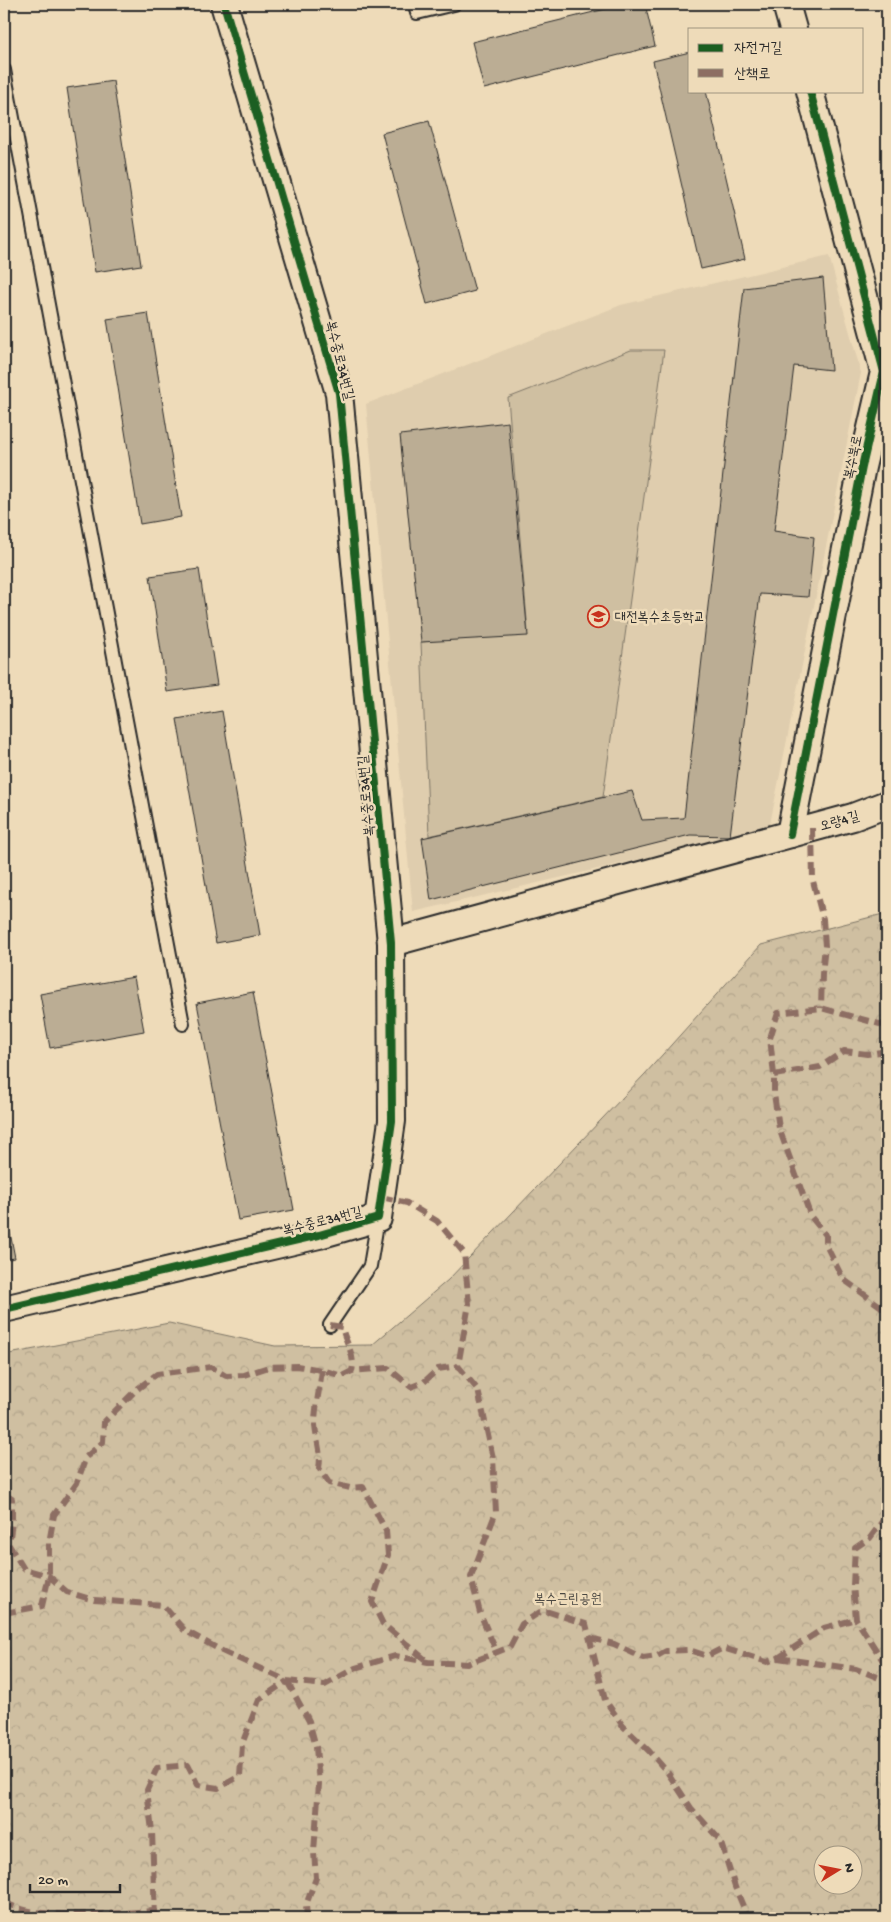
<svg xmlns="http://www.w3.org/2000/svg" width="891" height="1922" viewBox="0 0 891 1922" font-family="'Gochi Hand','Poor Story',sans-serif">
<defs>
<pattern id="forest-crowns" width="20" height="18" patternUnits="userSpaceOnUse" patternTransform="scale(1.25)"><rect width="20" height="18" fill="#cfbfa1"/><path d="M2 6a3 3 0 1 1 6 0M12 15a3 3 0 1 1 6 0" fill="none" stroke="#b2a48b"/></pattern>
</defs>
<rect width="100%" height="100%" fill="#eedbb9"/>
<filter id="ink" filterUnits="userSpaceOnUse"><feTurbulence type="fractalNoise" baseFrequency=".02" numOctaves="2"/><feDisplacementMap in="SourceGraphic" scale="10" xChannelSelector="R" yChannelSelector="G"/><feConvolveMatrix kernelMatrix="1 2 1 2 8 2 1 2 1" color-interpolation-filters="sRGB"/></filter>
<g filter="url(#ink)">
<polygon fill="#dfcdae" points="829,256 861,373 769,829 413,912 366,404 621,305"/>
<polygon fill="#cfbfa1" stroke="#7d7566" points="631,350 664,350 603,797 429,836 421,642 528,632 508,398"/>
<path fill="url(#forest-crowns)" stroke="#7d7566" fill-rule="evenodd" d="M887,913V1918H4V1355L169,1323L275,1346L372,1345L448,1280L645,1074L761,945ZM824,1854H854V1884H824Z"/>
<g fill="#bbad94" stroke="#2b2b2b">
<polygon points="626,4 645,4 655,46 484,89 472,42"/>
<polygon points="690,52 690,91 706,91 745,259 701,269 653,61"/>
<polygon points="113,81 141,265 95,272 67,88"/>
<polygon points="429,121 475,291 427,304 382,133"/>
<polygon points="823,278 831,370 794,366 774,531 814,537 808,597 760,594 730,836 690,835 431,900 422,838 632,791 642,820 684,818 744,288"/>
<polygon points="148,313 181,517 140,524 107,319"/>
<polygon points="508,422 528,636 421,642 400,435"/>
<polygon points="199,569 217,685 167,692 150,576"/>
<polygon points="222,711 260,935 216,943 177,719"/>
<polygon points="134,977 144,1031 50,1048 40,994"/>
<polygon points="253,992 294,1210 238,1220 197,1003"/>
<polygon points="4,1202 15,1258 4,1260"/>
</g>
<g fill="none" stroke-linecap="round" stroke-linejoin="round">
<defs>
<g id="lane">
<polyline points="415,4 417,13 454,4"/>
<polyline points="4,70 183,1024"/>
<polyline points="330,1325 370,1266 378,1218"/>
</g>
<g id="street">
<polyline points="786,4 793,29"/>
<polyline points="790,834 862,467 884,372 810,91"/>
<polyline points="391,943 853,817 887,804"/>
<polyline points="4,1309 319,1235 378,1218 392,1121 391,943 339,393 224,4"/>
</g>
</defs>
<use href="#lane" stroke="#2b2b2b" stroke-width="16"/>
<use href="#street" stroke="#2b2b2b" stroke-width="30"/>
<use href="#lane" stroke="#eedbb9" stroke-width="12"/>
<use href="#street" stroke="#eedbb9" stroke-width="26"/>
<g stroke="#8d6e63" stroke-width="6" stroke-dasharray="12 6" stroke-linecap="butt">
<polyline points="812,828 813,881 823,919 825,946 822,974 821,1008"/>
<polyline points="887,1026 821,1008 778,1013 770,1038 774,1075 774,1094 779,1128 811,1217 826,1235 826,1245 843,1279 887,1311"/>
<polyline points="774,1075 820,1067 844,1051 867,1054 887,1051"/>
<polyline points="381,1197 407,1203 437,1221 464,1253 469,1304 458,1366 478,1390 493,1458 496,1512 471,1577 480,1613 497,1653"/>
<path d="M330,1325L342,1327C345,1342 356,1355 352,1371"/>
<path d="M322,1370C320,1388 315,1406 315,1425C316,1440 322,1453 319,1468L329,1483L350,1488L363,1487L386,1531L388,1555L372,1602L383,1624L428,1662"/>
<polyline points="4,1494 12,1499 12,1522 9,1545 24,1569 49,1576 67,1592 94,1600 163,1605 184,1630 222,1651 287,1681 325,1685 355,1668 395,1656 428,1662 467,1664 510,1647 522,1624 540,1612 549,1612 586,1624 605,1700 623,1726 649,1751 668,1773 691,1808 720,1840 735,1887 748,1918"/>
<polyline points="887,1515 870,1538 855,1548 853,1585 856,1619 887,1667"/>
<polyline points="4,1613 42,1606 49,1576 49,1543 54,1515 77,1483 86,1457 103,1442 104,1422 136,1390 157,1374 211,1367 226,1376 244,1375 269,1367 297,1366 322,1370 342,1376 352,1371 388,1368 411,1387 424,1382 438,1369 458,1366"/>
<polyline points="590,1638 614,1644 643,1658 657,1656 666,1651 689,1650 707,1656 723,1648 767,1662 778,1658 824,1628 856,1619"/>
<polyline points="778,1658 856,1669 887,1681"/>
<polyline points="287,1681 309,1721 316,1747 319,1784 314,1852 316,1878 306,1905 307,1918"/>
<path d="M4,1901C31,1922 119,1913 155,1911"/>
<polyline points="155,1918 152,1831 147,1790 157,1768 188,1765 198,1785 218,1788 240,1776 242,1744 259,1700 287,1681"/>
</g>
<defs>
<g id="cycleway">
<polyline points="790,834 862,467 884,372 810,91"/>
<polyline points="4,1309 319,1235 378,1218 392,1121 391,943 339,393 224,4"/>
</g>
</defs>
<use href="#cycleway" stroke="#eedbb9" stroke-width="11"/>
<use href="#cycleway" stroke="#1b5e20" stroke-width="8"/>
</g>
</g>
<defs>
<symbol id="school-ring" viewBox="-11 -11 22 22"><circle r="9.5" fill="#eedbb9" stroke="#c8321e" stroke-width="1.5"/><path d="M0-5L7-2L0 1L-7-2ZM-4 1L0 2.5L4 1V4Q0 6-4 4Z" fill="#c8321e"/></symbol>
</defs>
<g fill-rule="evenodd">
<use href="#school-ring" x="586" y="604" width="25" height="25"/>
</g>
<g text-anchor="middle" stroke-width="5" stroke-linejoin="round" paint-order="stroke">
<g font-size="14" fill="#2b2b2b" stroke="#eedbb9">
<text transform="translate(341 360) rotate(76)" y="5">복수중로34번길</text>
<text transform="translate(852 457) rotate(-78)" y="5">복수북로</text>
<text transform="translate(365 796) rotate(-95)" y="5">복수중로34번길</text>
<text transform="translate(839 820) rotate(-16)" y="5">오량4길</text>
<text transform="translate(322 1220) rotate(-14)" y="5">복수중로34번길</text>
</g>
<g font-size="14" fill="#2b2b2b" stroke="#eedbb9" text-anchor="start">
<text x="615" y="621">대전복수초등학교</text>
</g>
<g font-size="14" fill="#4c4943" stroke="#eedbb9">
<text x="568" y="1603">복수근린공원</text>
</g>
</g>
<rect width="891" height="1922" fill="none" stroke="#eedbb9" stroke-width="20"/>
<rect x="10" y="10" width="871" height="1902" fill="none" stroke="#2b2b2b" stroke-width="2" filter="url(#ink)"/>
<rect x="688" y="28" width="175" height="65" fill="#eedbb9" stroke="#a09580"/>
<rect x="698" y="44" width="25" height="8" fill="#1b5e20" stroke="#a09580"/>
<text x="734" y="52" font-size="15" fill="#2b2b2b">자전거길</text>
<rect x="698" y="69" width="25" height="8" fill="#8d6e63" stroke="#a09580"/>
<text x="734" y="78" font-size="15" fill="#2b2b2b">산책로</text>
<g transform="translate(838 1870) rotate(80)"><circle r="24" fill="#eedbb9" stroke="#a09580"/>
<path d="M0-4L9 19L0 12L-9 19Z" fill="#c8321e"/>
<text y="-8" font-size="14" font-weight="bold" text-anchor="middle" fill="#2b2b2b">N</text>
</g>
<path d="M30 1884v8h90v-8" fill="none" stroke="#2b2b2b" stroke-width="2.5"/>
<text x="38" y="1884" font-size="15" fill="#2b2b2b" stroke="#eedbb9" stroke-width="4" paint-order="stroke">20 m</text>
</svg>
